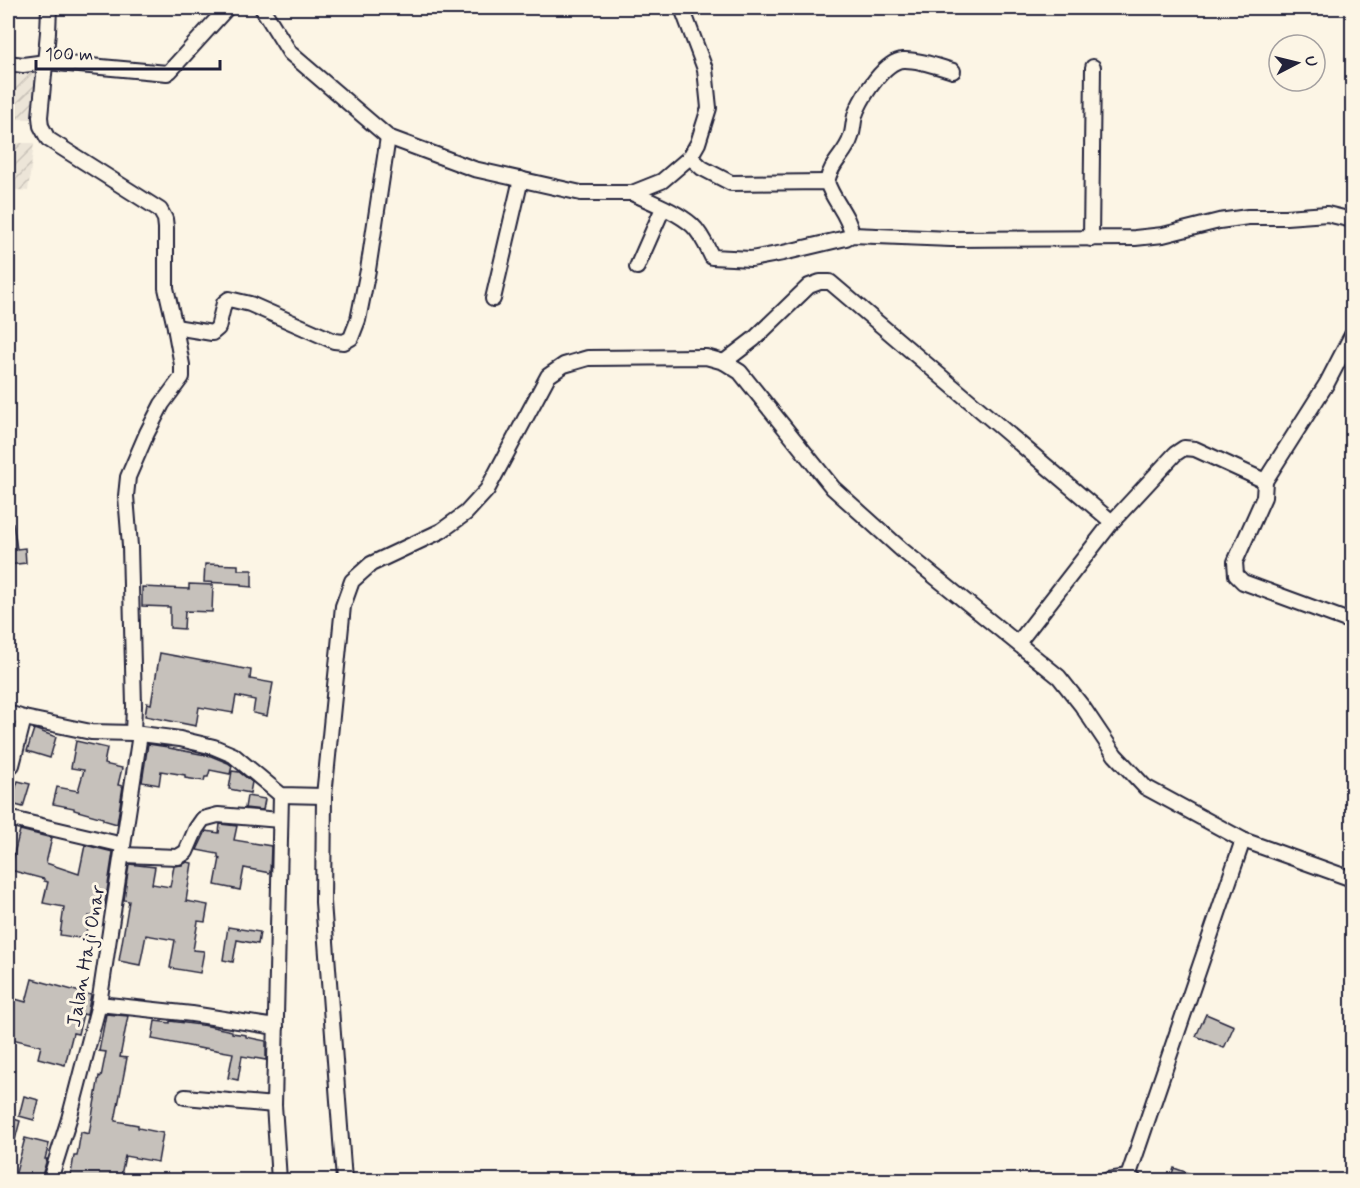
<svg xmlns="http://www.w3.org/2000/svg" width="1360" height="1188" viewBox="0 0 1360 1188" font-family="Mynerve,sans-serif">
<defs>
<pattern id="industrial-furrows" width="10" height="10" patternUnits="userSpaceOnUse" patternTransform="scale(1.5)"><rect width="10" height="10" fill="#ece5d8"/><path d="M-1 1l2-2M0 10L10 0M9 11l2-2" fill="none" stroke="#cac4ba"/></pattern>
</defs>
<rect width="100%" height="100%" fill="#fcf5e5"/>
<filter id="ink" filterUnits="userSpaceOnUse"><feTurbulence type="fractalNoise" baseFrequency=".0167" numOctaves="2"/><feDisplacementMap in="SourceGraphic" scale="12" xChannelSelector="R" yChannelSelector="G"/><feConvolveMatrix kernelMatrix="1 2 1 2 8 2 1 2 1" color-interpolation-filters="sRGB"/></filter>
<g filter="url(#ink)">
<polygon fill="url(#industrial-furrows)" points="8,68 39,73 36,119 9,119 8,143 34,143 28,191 8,189"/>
<g fill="#c6c1bb" stroke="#22223b" stroke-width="1.5">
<polygon points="13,523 17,549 25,548 26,563 8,565 8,524"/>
<polygon points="205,564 238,565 238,570 252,570 252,587 241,586 241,584 204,582"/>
<polygon points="189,584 213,585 212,612 185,611 184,629 170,628 170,607 142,606 142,587 189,589"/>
<polygon points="160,653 251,670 250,679 273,683 267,716 253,713 255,700 236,696 233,713 199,707 196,726 145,716 147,703 151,704"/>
<polygon points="34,729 56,737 50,758 27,751"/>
<polygon points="76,741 107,748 104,764 122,768 118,785 123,786 117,824 103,820 103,818 74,810 74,808 53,804 57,787 78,791 84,770 71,768"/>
<polygon points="148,744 168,747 169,748 211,756 228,763 232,766 230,774 210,770 208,777 205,777 204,781 185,778 185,775 161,771 159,785 142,782"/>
<polygon points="232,771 239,772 252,782 250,793 229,789"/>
<polygon points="18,781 30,784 23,807 8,803 8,792 14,793"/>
<polygon points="247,796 265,799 263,810 245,808"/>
<polygon points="220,824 237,826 234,840 271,846 270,873 244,868 240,890 215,885 220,858 218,857 218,854 197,850 206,831 219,833"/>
<polygon points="20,830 52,838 46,863 79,874 85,845 113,852 105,904 101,904 100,916 89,916 85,939 60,935 64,907 43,903 48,882 44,881 44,879 10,870"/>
<polygon points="187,862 192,863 186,901 208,905 205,922 198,921 193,950 204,951 200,973 170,968 175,940 146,935 140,965 119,961 129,901 124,900 129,864 155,867 152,884 170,887 174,866 182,865"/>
<polygon points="228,927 260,932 258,944 237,940 233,962 223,960"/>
<polygon points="32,979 91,995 87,1015 83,1014 78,1034 73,1033 65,1065 38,1058 41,1046 8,1038 8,997 26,1002"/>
<polygon points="106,1014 128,1016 120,1057 127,1058 115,1121 138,1125 138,1128 163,1133 158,1162 125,1156 120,1180 70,1180 74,1156 77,1156 81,1132 89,1134 99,1076 101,1077 106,1052 99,1051"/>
<polygon points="1206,1014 1234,1026 1224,1048 1196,1036"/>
<polygon points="155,1021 170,1023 170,1021 208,1026 232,1031 232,1033 246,1035 246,1037 266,1041 266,1060 242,1056 238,1080 228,1078 233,1053 204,1048 204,1049 152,1039"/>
<polygon points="24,1096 39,1100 34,1120 19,1116"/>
<polygon points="8,1117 20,1121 11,1155 8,1155"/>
<polygon points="25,1138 49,1144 45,1159 47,1159 41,1179 28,1176 27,1180 14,1180"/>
<polygon points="1174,1168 1205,1179 1204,1180 1170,1180"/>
</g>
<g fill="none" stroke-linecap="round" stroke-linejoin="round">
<defs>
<g id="minor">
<polyline points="49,8 48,32 40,117 41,126 48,139 160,210 165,219 166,228 166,288 175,327 182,365 182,377 162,404 147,433 128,477 126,496 130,546 134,706 133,733"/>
<polyline points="262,8 290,53 388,137 474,169 581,193 632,193 662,181 690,157 698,143 709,108 705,69 682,8"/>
<polyline points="8,63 23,65 46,62 167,73 170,71 227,8"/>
<path d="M690,157L702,168L731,183L827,182C833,201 849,215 852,235"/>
<path d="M827,182C831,162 846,154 851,137C854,128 853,118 857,110C864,94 885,61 903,60C918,59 939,67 953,71"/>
<path d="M632,193C651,202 676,211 692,225C701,233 707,247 712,257L751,259L783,253L846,238L852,235L951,239L1135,238L1163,235L1219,221L1248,217H1286L1327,214L1352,220"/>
<polyline points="1091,239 1093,67"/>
<polyline points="637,267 663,208"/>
<polyline points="493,299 521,179"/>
<polyline points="175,327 212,333 218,328 224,303 229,299 250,304 334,341 344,342 351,338 358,320 368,270 388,137"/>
<polyline points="724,362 754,339 809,286 820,282 830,282 1112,522 1175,454 1184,448 1195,449 1265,481 1264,497 1235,562 1236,575 1243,582 1349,621"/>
<polyline points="1265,481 1327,383 1352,335"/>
<polyline points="1018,643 1112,522"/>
<polyline points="8,713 24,718 91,732 133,733 180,739 214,747 233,755 281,795 324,796"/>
<polyline points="12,765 24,718"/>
<polyline points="12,819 123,845"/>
<polyline points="122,855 178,857 186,852 196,829 203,819 218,815 280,820"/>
<polyline points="99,1004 192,1014 276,1027"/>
<polyline points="185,1097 274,1105"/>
<polyline points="1128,1177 1243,840"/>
<polyline points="50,1180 69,1119 99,1004 140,734"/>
<polyline points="279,1180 274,1105 281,795"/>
<polyline points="344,1180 323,902 324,796 343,606 352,581 371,564 441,531 466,513 487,490 548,376 564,365 588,358 706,357 724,362 740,372 833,488 902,550 1059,677 1082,706 1115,755 1145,787 1243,840 1352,879"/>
<polyline points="1108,1180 1128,1177 1134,1180"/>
</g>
</defs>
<use href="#minor" stroke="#22223b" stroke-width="18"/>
<use href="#minor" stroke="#fcf5e5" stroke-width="14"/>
</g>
</g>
<g text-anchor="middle" stroke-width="6" stroke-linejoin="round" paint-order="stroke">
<g font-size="20" fill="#22223b" stroke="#fcf5e5">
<text transform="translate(85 956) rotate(-80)" y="7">Jalan Haji Onar</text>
</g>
</g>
<rect width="1360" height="1188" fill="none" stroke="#fcf5e5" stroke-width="30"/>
<rect x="15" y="15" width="1330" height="1158" fill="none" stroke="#22223b" stroke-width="2" filter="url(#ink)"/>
<g transform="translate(1297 63) rotate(83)"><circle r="28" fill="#fcf5e5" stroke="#a5a1a1" stroke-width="1.5"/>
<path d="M0-4.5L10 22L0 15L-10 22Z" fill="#22223b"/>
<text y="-9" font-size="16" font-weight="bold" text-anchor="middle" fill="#22223b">U</text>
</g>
<path d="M36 60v9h184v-9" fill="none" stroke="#22223b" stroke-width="3"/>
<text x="45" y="60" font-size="18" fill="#22223b" stroke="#fcf5e5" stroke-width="4.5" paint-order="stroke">100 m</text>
</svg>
